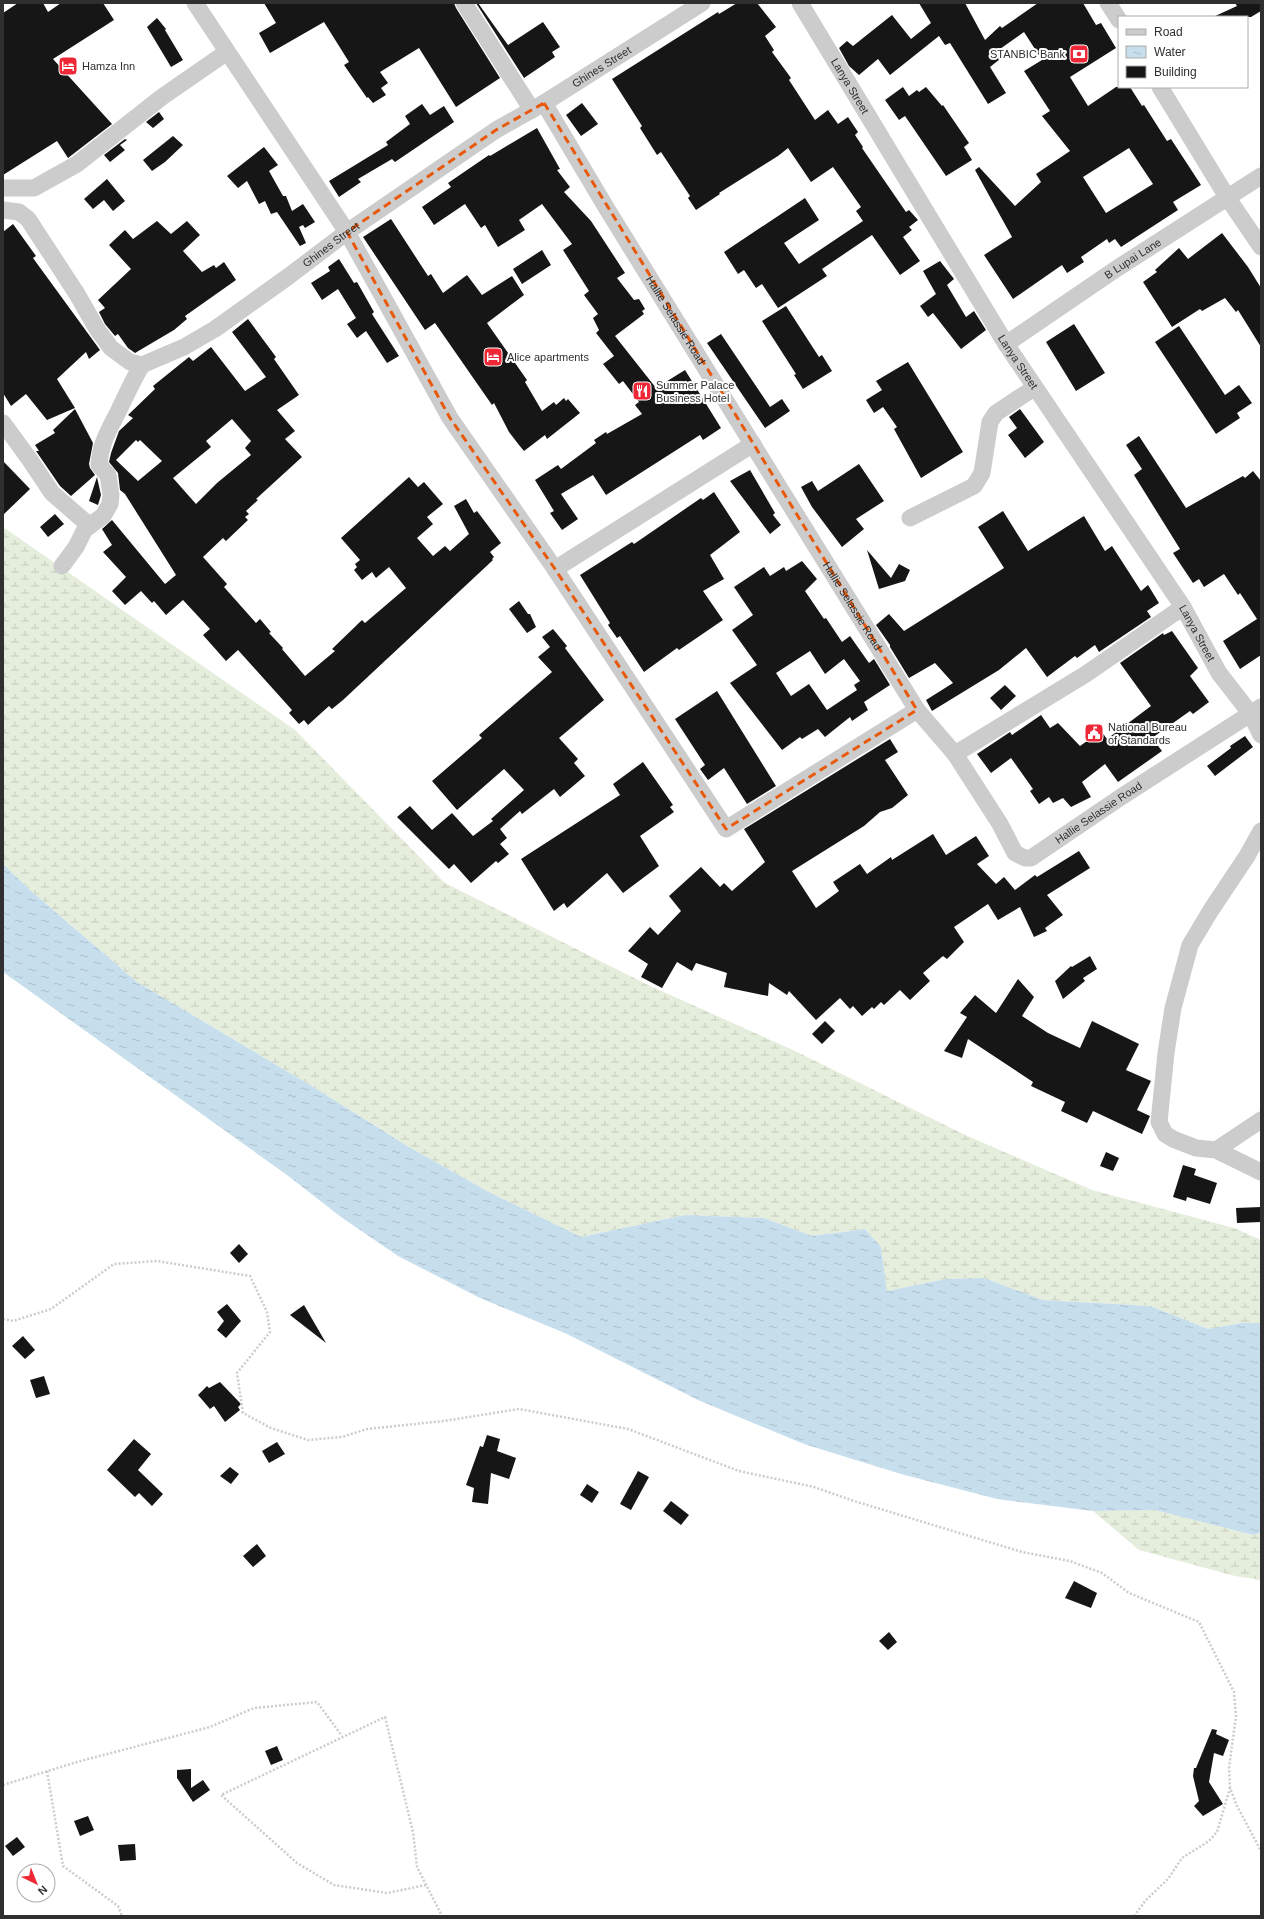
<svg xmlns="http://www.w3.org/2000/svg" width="1264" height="1919" viewBox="0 0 1264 1919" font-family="Arial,sans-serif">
<defs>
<pattern id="wetland-marsh" width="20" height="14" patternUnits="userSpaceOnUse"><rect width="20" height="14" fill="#e5eddc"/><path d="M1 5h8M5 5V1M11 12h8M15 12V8" fill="none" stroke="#c5ccbd"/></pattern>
<pattern id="water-ripples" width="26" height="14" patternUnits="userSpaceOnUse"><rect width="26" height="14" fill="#c7deed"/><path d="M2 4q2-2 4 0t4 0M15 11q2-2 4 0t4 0" fill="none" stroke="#abbfcc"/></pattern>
</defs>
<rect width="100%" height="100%" fill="#fff"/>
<g fill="url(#wetland-marsh)">
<polygon points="3,527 295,730 445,883 648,985 795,1051 963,1134 1092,1190 1234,1228 1261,1240 1261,1323 1241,1323 1208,1329 1150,1306 1043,1300 984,1278 946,1279 887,1291 881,1247 865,1229 812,1236 764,1218 685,1215 581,1237 487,1191 409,1147 310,1085 137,982 30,890 3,864"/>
<polygon points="1155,1510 1253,1535 1261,1533 1261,1580 1235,1576 1139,1550 1093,1511"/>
</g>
<polygon fill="url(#water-ripples)" points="3,864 30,890 137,982 310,1085 409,1147 487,1191 581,1237 685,1215 764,1218 812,1236 865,1229 881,1247 887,1291 946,1279 984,1278 1043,1300 1150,1306 1208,1329 1241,1323 1261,1323 1261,1533 1253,1535 1155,1510 1093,1511 997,1499 901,1474 804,1444 698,1400 567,1334 480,1298 398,1256 341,1217 287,1175 3,972"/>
<g fill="#161616" fill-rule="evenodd">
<polygon points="18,3 43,3 48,12 61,3 103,3 114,20 53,59 112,124 68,158 57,141 3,175 3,13"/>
<polygon points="264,3 454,3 456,8 500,78 456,107 419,48 380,72 388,83 381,88 386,95 373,103 368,97 367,98 344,65 349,62 324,22 270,53 259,33 276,23"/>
<polygon points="476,3 478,3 508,45 543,22 560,47 552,52 555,57 524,78"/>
<polygon points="737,3 757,3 776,27 765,36 774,50 772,52 791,78 789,80 815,120 828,110 838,124 848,117 858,132 855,135 863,147 862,148 906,212 909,210 918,220 909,227 912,230 903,237 920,261 900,275 872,235 822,269 827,276 778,308 762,284 756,288 744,270 738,274 724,252 805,198 819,220 784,243 799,264 863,221 856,211 861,207 833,167 811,182 788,148 778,156 719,193 720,194 696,210 688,198 690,196 661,152 657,155 640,128 642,126 612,79 718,12 719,14"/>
<path d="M919,3H965L985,40L1000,26L1002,28L1038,3H1083L1096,25L1101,23L1116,48L1070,77L1088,106L1116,87H1130L1142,106L1144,105L1167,141L1171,139L1201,185L1173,202L1178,210L1121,247L1115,239L1109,243L1107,239L1081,257L1084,262L1067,273L1062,265L1013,299L984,255L1012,237L975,170L979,167L1015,206L1041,182L1036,174L1070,151L1042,116L1050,111L1024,71L1042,60L1024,32L1000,49L1005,55L990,67L1006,93L988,104L950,43L945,45L939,36L890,75L878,59L859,75L849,66L839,48L847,41L853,46L892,15L911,39L931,23ZM1129,148L1153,184L1106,213L1083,177Z"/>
<polygon points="1235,3 1261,3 1261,11 1251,17 1213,17 1237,6"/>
<polygon points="157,18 166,29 165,30 183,60 171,67 147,27"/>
<polygon points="903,87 909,96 917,90 919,92 926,87 942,106 943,105 969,143 964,147 972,160 946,176 905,116 899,120 885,100"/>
<polygon points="582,103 598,124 581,136 566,115"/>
<polygon points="422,104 430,115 444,106 454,122 395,162 392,159 358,179 361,182 339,197 329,181 388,145 386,142 410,124 405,116"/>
<polygon points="159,112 164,119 153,128 146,122"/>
<polygon points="537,128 560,169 557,170 570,187 564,192 591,221 625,273 617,278 634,300 639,299 645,309 642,311 644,314 615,336 656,388 685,370 721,428 703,440 700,435 606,495 593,475 561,494 578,519 562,530 550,513 554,511 535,480 558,465 561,469 596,443 594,440 606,432 607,434 642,414 635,405 639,402 623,381 619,384 603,364 614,356 596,333 599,330 593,318 598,314 584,295 589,291 563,250 572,244 542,204 519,220 525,230 498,247 485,225 481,228 465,204 434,225 422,207 451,187 448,183 489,155 490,156"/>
<polygon points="173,136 183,145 165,162 152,171 143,160"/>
<polygon points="125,139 127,140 120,145 125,150 110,162 104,155"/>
<polygon points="264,147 278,165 269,171 283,196 286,196 292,211 303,204 315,222 305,228 303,225 299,227 306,243 300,246 277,212 271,214 265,201 259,204 247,181 238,188 227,176"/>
<polygon points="107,179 125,201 113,211 104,200 93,209 84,199"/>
<polygon points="391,219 428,276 431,274 443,293 467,275 482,295 512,276 524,295 487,323 527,380 525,382 542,411 554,402 556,405 564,398 566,401 568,399 580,413 547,439 545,435 524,451 519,445 509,432 494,403 492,405 435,323 425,330 363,237"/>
<polygon points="157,221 171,234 187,221 200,235 183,251 202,272 214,265 216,268 224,262 236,280 185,316 187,319 174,330 135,353 128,348 118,334 115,336 105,324 99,312 105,308 98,300 131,269 109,245 125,230 133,239"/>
<polygon points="13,224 36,256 33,258 100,350 89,359 86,352 57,379 75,408 47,420 26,394 11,406 3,393 3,232"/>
<polygon points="1222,233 1248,267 1261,288 1261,347 1238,310 1236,312 1225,298 1202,311 1200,309 1172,327 1143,282 1157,272 1155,270 1179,248 1188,259"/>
<polygon points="542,250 551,265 522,284 513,269"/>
<polygon points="339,259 354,283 357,282 374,312 372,314 399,356 387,363 366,331 357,338 347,324 356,318 338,289 322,300 311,283 330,271 328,267"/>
<polygon points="940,261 954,279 947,285 966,317 974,311 986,330 961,349 933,313 928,317 920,306 936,294 923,271"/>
<polygon points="786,306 819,357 822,355 832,371 803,389 794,375 796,374 762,321"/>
<path d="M248,319L276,357L274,359L299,395L277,410L295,431L285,439L302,457L256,499L258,500L246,511L249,514L245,517L248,520L226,541L223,538L203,557L227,584L224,587L256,623L260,619L271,632L269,633L283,648L282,649L305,676L335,651L332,649L362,620L365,623L406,588L389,567L376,578L372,572L362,580L354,570L357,567L355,564L360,560L341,538L409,477L418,487L424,482L443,504L427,517L433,524L417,538L433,556L445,546L450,551L469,534L454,506L466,499L474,513L477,511L501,543L490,552L494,557L492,559L493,560L343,700L332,709L329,706L308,725L304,720L299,724L289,713L292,710L238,650L226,661L203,635L210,629L183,600L166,615L154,601L152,603L141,591L125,605L112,591L126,577L103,552L112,545L102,529L112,520L165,584L176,575L125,494L120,490L118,473L109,462L111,453L119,431L133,418L128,415L155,389L153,386L189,357L193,361L211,347L245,391L266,377L232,332ZM232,419L251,441L245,448L251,455L217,483L196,504L173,478L211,447L206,441ZM136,440L138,442L140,440L162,461L138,481L116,460Z"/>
<polygon points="1074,324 1105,373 1076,391 1046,342"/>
<polygon points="1179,326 1225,395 1239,385 1252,403 1237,413 1240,418 1216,434 1155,342"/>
<polygon points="721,334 770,407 782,399 790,411 765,428 707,343"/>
<polygon points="908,362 963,452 921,478 894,429 897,427 883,407 874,413 866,400 882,390 876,381"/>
<polygon points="75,409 93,443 89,464 90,468 95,475 71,496 60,486 36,451 39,451 35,445 55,433 53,430"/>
<polygon points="1020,409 1044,442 1025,458 1008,435 1017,428 1009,417"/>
<polygon points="1139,436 1186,508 1243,476 1245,478 1253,471 1261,481 1261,655 1240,669 1223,641 1257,619 1240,593 1238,595 1224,574 1204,587 1199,579 1193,583 1173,553 1180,549 1134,475 1142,469 1126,445"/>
<polygon points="3,461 30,489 3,515"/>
<polygon points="859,464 884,501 856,519 864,529 842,547 812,507 801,487 812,481 818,491"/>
<polygon points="750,470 775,513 773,515 781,525 770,534 730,481"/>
<polygon points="97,477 101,495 98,505 89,501"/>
<polygon points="714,492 740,532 710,555 724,579 703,591 723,620 679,650 677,648 644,672 620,636 617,638 608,625 610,623 580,575 632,542 634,544 701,498 703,500"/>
<polygon points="1003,511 1028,551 1084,516 1105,551 1112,546 1141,591 1148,585 1159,603 1147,611 1151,617 1099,652 1095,645 1077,658 1075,656 1047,677 1026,648 999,670 932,711 926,700 953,683 935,663 909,678 890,647 890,645 876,625 889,614 904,631 1004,568 978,527"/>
<polygon points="55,514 64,524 48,537 40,527"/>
<polygon points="867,550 891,578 899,564 910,570 905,581 879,589"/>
<path d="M802,561L817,579L805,591L824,619L826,618L842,642L850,636L869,663L874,659L890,685L864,702L868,710L852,721L850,717L825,737L818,729L802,739L800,737L782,750L730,683L757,665L732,630L753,615L734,587L764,567L770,576L784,567L786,571ZM810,651L825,674L844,659L860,681L854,685L857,690L827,710L809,684L791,696L776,673Z"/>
<polygon points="519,601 528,614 530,614 536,627 527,633 509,609"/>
<polygon points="553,629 567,646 565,648 604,700 559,738 578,759 574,763 585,776 560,797 554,789 522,814 520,811 500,829 507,838 500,844 509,854 498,863 496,861 471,883 454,864 449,869 397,817 410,806 432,830 452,813 473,836 493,821 491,819 524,790 504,769 457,810 432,781 482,738 479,735 552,672 538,657 550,647 542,637"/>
<polygon points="1172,631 1198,668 1190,676 1209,702 1193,714 1190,711 1152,738 1162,751 1118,782 1105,764 1082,782 1091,797 1071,807 1063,798 1053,803 1049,797 1039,804 1030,791 1033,789 1011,758 991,773 977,754 1010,732 1012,735 1041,715 1050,728 1058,723 1080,746 1101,731 1107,739 1151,706 1120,663 1163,633 1164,635"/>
<polygon points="1005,685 1016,696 1001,710 990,698"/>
<polygon points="717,691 776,786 747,804 724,768 708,780 700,769 705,765 675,719"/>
<polygon points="1245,736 1253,747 1215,776 1207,766 1231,748 1230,746"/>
<polygon points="890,739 898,752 885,760 908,795 892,808 880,812 864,826 792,871 816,908 839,891 833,882 860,864 867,874 891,857 892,860 933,834 946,855 976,836 989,856 977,864 996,884 1004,877 1015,890 1035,875 1037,877 1079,851 1090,868 1047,895 1063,915 1045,928 1047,931 1034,937 1020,907 998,920 988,904 954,927 964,942 947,959 943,956 923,973 930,981 910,1000 900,990 884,1005 881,1002 874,1009 872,1007 862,1016 853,1006 850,1009 840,998 816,1020 789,991 787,995 769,983 768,996 724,987 727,973 696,963 692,971 677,962 662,988 641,977 648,964 628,951 650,927 658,935 681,911 669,896 701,867 720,887 724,883 732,891 765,862 744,829"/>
<polygon points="643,762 673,805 670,807 674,812 640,836 659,866 623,893 607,873 567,908 564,903 554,911 521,859 620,795 613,784"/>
<polygon points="1090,956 1097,969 1083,978 1085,981 1063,999 1055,981 1071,966 1072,967"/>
<polygon points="1018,979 1034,997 1022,1016 1048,1033 1080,1048 1092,1021 1139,1044 1126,1070 1151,1081 1137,1110 1150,1116 1142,1134 1093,1111 1087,1123 1061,1111 1065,1102 1031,1086 1033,1082 968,1039 962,1058 944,1051 967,1017 960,1013 975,995 996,1013"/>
<polygon points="825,1021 835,1031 822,1044 812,1034"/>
<polygon points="1106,1152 1119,1158 1113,1171 1100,1166"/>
<polygon points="1183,1165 1196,1169 1194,1175 1217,1183 1210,1204 1187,1197 1186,1201 1173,1197"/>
<polygon points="1261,1207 1261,1222 1237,1223 1236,1208"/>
<polygon points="239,1244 248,1254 239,1263 230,1253"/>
<polygon points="227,1304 241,1321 226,1338 217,1330 224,1321 217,1312"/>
<polygon points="304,1305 326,1343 290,1315"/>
<polygon points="23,1336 35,1350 25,1359 12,1346"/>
<polygon points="44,1376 50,1394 36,1398 30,1380"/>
<polygon points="220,1382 241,1404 238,1407 240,1410 225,1422 214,1406 210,1409 198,1395 207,1386 209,1388"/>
<polygon points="487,1435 500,1439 497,1451 516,1458 509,1479 491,1473 488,1504 472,1502 474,1488 466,1485 480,1446 483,1447"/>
<polygon points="134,1439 151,1454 138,1470 163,1494 152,1506 139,1493 135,1497 107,1470"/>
<polygon points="277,1442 285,1454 269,1463 262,1451"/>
<polygon points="230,1467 239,1474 231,1484 220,1476"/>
<polygon points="638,1471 649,1477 631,1510 620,1504"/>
<polygon points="587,1484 599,1492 592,1503 580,1495"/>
<polygon points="671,1501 689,1515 681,1525 663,1511"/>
<polygon points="257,1544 266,1556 253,1567 243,1556"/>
<polygon points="1074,1581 1097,1593 1091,1608 1065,1598"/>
<polygon points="889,1632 897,1642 888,1650 879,1641"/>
<polygon points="1212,1729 1217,1730 1216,1734 1229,1740 1223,1756 1214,1753 1209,1782 1223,1804 1203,1816 1194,1806 1199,1801 1193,1776 1194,1768 1196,1768"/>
<polygon points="277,1746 283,1760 271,1765 265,1751"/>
<polygon points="191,1769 191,1788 203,1780 210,1790 193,1802 177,1778 177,1770"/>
<polygon points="88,1816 94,1830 80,1836 74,1821"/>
<polygon points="17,1837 25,1847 13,1856 5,1846"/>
<polygon points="135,1844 136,1860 120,1861 118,1845"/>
</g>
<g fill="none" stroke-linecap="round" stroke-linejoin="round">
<g stroke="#ccc" stroke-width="2.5" stroke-dasharray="2 2" stroke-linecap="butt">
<polyline points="3,1319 13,1321 51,1309 114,1264 157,1261 250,1276 267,1312 270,1332 237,1373 243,1413 271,1428 308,1440 342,1437 367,1429 444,1421 519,1409 628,1429 739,1471 814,1487 854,1501 1022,1552 1070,1561 1102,1573 1129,1593 1199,1622 1234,1692 1236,1716 1229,1768 1230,1788 1237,1806 1261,1851"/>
<polyline points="47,1771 63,1866 118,1906 122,1916"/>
<polyline points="3,1785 77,1762 210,1727 254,1708 317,1702 342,1736"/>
<polyline points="426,1885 387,1893 334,1885 297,1863 221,1795 385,1717 413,1832 417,1867 442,1916"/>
<polyline points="1134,1916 1146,1900 1168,1879 1182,1858 1209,1841 1217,1832 1230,1788"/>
</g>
<g stroke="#ccc" stroke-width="17">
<polyline points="195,3 347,232 450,418 555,569 726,829 917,710"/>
<polyline points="464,3 532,110"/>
<path id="s1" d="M800,3L1006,344L1183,607L1219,673L1250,713L1261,735"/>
<polyline points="1108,3 1119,20"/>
<polyline points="1160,87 1227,197 1261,247"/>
<path id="s2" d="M544,103L607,209L917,710L955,754L1000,824L1015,853L1025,858H1031L1121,797L1261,707"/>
<polyline points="3,188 34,188 77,164 162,97 227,52"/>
<path id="s3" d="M3,210L19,212L28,219L77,294L97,329L111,348L130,362L142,365L184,347L215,329L289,276L347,232L496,130L544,103L702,3"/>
<path id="s4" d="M1006,344L1116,269L1261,176"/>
<polyline points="3,423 30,460 52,493 90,526"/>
<polyline points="910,518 974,486 982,473 990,422 996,413 1034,388"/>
<path d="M62,566L76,547L85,529L103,516L110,504L111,495L108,475L99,465C100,444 109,430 118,412C126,396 132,381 142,365"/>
<polyline points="555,569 753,444"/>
<polyline points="955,754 1086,674 1183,607"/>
<polyline points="1261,831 1247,856 1211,910 1190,945 1173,1008 1166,1053 1159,1122 1165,1134 1173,1139 1196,1148 1216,1150 1261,1172"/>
<polyline points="1216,1150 1261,1120"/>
</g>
</g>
<path fill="none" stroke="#e8590c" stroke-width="3" stroke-dasharray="8 5" stroke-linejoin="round" d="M544,103L917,710L726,829L555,569L450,418L347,232L496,130Z"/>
<defs>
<symbol id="bank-square" viewBox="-11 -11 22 22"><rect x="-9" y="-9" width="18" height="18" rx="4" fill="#ee2836" stroke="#fff"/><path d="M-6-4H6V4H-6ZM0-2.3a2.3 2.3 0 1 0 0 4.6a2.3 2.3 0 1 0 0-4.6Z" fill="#fff"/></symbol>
<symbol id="hotel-square" viewBox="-11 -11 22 22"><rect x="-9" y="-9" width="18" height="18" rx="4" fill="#ee2836" stroke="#fff"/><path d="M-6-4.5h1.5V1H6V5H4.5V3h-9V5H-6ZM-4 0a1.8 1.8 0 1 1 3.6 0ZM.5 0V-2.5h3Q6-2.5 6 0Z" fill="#fff"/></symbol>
<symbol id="restaurant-square" viewBox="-11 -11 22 22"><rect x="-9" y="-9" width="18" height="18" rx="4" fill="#ee2836" stroke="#fff"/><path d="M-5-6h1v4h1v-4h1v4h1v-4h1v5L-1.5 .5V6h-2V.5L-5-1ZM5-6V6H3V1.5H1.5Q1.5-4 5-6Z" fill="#fff"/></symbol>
<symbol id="civic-square" viewBox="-11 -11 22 22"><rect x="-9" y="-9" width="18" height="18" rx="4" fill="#ee2836" stroke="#fff"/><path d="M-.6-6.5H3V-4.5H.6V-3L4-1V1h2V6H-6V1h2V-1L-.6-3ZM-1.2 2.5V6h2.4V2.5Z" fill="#fff"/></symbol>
</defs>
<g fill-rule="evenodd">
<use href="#bank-square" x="1068" y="43" width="22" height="22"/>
<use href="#hotel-square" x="57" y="55" width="22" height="22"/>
<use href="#hotel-square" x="482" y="346" width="22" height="22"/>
<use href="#restaurant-square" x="631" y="380" width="22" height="22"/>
<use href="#civic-square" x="1083" y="722" width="22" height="22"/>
</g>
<g text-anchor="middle" stroke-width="4" stroke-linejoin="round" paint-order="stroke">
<g font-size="11" fill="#2f2f2f" stroke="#fff" text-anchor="start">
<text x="1065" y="58" text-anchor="end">STANBIC Bank</text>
<text x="82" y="70">Hamza Inn</text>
<text x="507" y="361">Alice apartments</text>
<text x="656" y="389">Summer Palace<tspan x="656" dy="13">Business Hotel</tspan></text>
<text x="1108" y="731">National Bureau<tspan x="1108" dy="13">of Standards</tspan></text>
</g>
<g font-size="11" fill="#2f2f2f" stroke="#fff">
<text dy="4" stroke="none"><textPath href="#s3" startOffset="766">Ghines Street</textPath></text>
<text dy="4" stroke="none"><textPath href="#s1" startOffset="97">Lanya Street</textPath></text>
<text dy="4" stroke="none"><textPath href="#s3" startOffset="442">Ghines Street</textPath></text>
<text dy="4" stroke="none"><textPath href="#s4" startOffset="153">B Lupai Lane</textPath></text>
<text dy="4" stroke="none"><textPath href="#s2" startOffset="254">Hallie Selassie Road</textPath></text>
<text dy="4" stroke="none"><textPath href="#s1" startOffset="420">Lanya Street</textPath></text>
<text dy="4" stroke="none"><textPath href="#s2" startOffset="590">Hallie Selassie Road</textPath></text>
<text dy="4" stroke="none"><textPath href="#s1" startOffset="745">Lanya Street</textPath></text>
<text dy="4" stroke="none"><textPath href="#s2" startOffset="985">Hallie Selassie Road</textPath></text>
</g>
</g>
<rect width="1264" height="1919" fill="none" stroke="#2f2f2f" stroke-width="8"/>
<rect x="1118" y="16" width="130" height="72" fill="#ffffff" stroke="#acacac"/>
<rect x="1126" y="29" width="20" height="6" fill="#cccccc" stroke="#acacac"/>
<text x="1154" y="36" font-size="12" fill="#2f2f2f">Road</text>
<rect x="1126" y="46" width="20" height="12" fill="url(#water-ripples)" stroke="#acacac"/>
<text x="1154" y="56" font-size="12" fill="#2f2f2f">Water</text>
<rect x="1126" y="66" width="20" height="12" fill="#161616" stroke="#acacac"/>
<text x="1154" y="76" font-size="12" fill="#2f2f2f">Building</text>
<g transform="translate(36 1883) rotate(137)"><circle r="19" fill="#ffffff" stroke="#acacac"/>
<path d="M0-3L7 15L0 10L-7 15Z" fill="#ee2836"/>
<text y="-6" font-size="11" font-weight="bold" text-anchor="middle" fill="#2f2f2f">N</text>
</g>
</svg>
